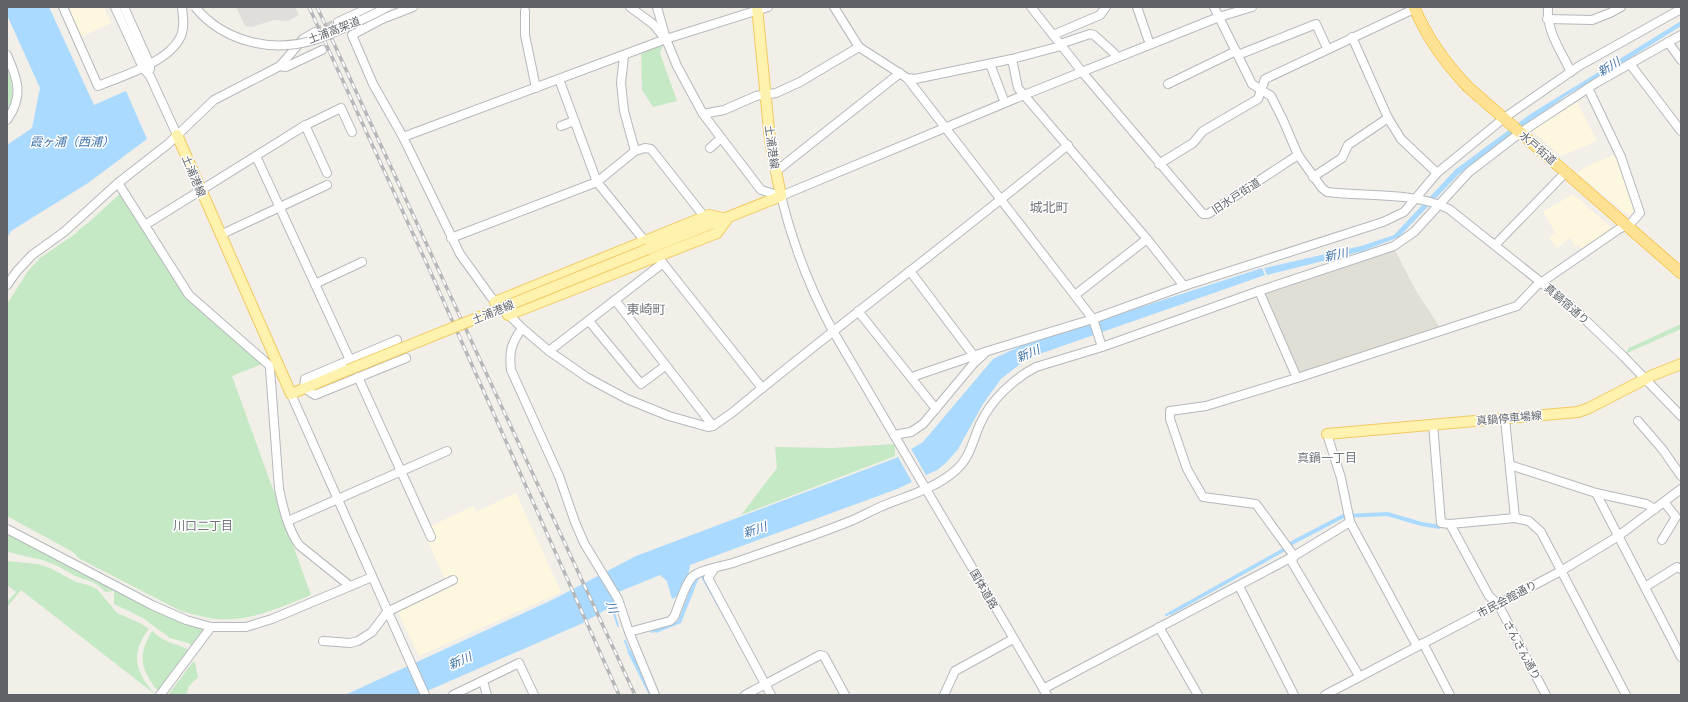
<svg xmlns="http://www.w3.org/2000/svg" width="1688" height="702" viewBox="0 0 1688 702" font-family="'Titillium Web','Noto Sans JP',sans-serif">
<rect width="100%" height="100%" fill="#f1efe8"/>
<g fill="#fef7e0">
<polygon points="65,7 104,7 111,23 79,38"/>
<polygon points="1577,102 1597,141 1561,156 1531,130"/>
<polygon points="1616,154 1636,208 1629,216 1577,173 1592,164"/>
<polygon points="1573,194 1613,229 1583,250 1579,245 1576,247 1570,238 1557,248 1549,237 1555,232 1543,212"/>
<polygon points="516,493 561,592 419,656 395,606 446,581 423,530 473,506 476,512"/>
</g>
<polygon fill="#e0deda" points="236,7 295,7 299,15 288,21 274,20 252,27 245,26"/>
<polygon fill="#e1ded6" points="1395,250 1415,289 1442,331 1297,378 1260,293"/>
<g fill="#c5e8c5">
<polygon points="664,43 660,53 677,101 653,107 642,90 641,52"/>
<path d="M7,70C13,82 15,97 7,109Z"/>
<path d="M121,193L186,295L262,364L232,376L311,595C281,607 250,622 217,619C205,618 193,614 181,611L80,559L73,552L7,516V304L28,271L40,258L75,234L80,229L88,223Z"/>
<polygon points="1681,324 1681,329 1625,354 1629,348"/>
<polygon points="895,444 895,456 741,515 777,468 775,447 833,448"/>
<path d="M7,532L209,628L194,648L188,643L170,638L143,618L114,604V591L105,592C97,582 89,581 78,577C69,573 61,567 53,564C38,557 22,557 7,551Z"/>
<path d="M7,561L38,564L50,568L76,582L88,585L97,589L117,613L140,623L149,629C129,653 136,674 156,695L21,590L7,607V602L16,592L7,585Z"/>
<path d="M152,631C167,645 176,642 191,651L159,693C142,670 136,658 152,631Z"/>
<polygon points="193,662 195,662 198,677 189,686 186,695 168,695"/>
</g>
<g fill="#aadaff">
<polygon points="7,7 49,7 94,105 126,91 147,139 88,183 11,231 7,238 7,145 32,128 40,88 7,15"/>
<polygon points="1681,21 1681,26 1619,65 1567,95 1459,174 1399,237 1363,251 1267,275 1264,268 1361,246 1394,235 1456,169 1529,115"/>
<path d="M1262,268L1265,275L1028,358L1001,379L983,404L958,449L946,463L937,470L897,489L690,565C688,578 686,593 672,599L667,581L660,575L616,593L612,606L583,623L418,695H345L552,600L636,556L896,458L923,442L993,359L1023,345Z"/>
<polygon points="1388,512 1422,522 1441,525 1440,529 1421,526 1387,516 1344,518 1294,544 1287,550 1171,615 1169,612 1285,547 1293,540 1343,514"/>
<polygon points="702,574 764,683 743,695 737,695 760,682 701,577 698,580 681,623 656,633 654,630 678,621 694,579"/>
<polygon points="627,651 631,651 653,695 649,695"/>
</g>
<polygon fill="#f1efe8" points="910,447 927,477 913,484 897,455"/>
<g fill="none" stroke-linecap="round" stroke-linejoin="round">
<g stroke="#aadaff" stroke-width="2">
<polyline points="611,604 618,626"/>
<polyline points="1166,615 1172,612"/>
<polyline points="652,632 657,630"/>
<polyline points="625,641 630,653"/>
</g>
<polyline stroke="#ccccc8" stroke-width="8" stroke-dasharray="8 4" stroke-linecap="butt" points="315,32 338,22"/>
<defs>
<g id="minor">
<path d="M63,7L98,86C122,76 167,63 180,38C185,28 183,17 182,7"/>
<polyline points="115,7 143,68 150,76 177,135"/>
<polyline points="124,7 150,65 150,69"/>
<polyline points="376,7 382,19 413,7"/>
<polyline points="630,7 653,24 663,36"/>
<polyline points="657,7 666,39 677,66 703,114 761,190 781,196 1024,95 1219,17 1252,7"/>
<polyline points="834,7 859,47"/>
<polyline points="1031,7 1083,73 1203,214 1208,214 1298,155"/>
<polyline points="1137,7 1148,39"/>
<path d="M1214,7L1252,84L1271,96L1283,120L1298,155L1322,188L1327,192L1337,193C1373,196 1417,193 1449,209L1572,307L1624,357L1681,416"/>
<path d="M1548,7C1546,31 1561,51 1571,72"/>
<polyline points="525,11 525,35 536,88"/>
<path d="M382,19L352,35L373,84L403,137L460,254L491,297L522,328L549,351L588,378L627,399L669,416L708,427L713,426L733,412C843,321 958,236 1068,145"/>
<polyline points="1547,19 1592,20 1610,13 1621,7"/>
<polyline points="338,22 371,7"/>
<polyline points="1053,35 1100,15 1106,7"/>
<polyline points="1668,42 1681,60"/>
<polyline points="1060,44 1090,34 1094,35 1114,53"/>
<path d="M7,55C18,80 24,96 7,120"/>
<polyline points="1238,55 1316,24 1327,48"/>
<polyline points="624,56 621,83 624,111 635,151"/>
<polyline points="1012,59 1018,88 1147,239 1184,286"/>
<polyline points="990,64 1003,98"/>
<polyline points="1630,64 1681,131"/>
<polyline points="280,66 286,67 322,50"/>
<polyline points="907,78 915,79 1012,59 1061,46"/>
<polyline points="559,79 597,182 644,240"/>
<polyline points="1168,84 1236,51"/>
<polyline points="703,114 724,110 756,96 776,93 800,82 859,47 907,78 1093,319 1102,347"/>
<polyline points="1388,118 1401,139 1437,173"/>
<polyline points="305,125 327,173"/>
<polyline points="561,126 574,121"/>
<polyline points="403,137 666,39 768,7"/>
<polyline points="710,148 721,138"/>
<polyline points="256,156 350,360"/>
<polyline points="1159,164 1193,143 1203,131 1258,99 1265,79 1414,9"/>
<polyline points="775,172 900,73"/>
<polyline points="1313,177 1342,158 1348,145 1388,118 1352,37"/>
<polyline points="118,183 189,295 269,365"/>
<path d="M781,196C793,245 809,287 833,331L1047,695"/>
<polyline points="145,225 304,126 341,108 352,132"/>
<polyline points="220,235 327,185"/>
<polyline points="451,238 597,182 635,151 645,148 651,149 655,154 703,215"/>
<polyline points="1495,245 1566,172"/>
<polyline points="658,257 762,388"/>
<polyline points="910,271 974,356"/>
<polyline points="315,284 362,262"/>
<polyline points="7,285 17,271 32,255 64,232 118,183 168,144 214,100 280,66 303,39 315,32"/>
<polyline points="1259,291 1297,378 1206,406 1170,411 1170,419 1187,469 1203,497 1256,504 1294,556 1292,562 1359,676"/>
<polyline points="1075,295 1147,239"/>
<polyline points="615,300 713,426"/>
<polyline points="858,311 936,409"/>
<polyline points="589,321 641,384 665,366"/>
<path d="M522,328C511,344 509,351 511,370L559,476L575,522L584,543L618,599L629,632L655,695"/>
<polyline points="397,340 305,379 304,388 315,395 406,358"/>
<polyline points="549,351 663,263"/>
<path d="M270,369L279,489C283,508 288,529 299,545L350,586"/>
<polyline points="358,377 431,537"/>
<polyline points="912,377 988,351 1093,319 1184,286 1383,222 1404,212 1437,173 1504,118 1579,66 1681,9"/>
<polyline points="1297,378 1517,306 1537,285 1542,282 1619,229 1631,223 1640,213 1621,157 1588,88"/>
<polyline points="291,394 425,695"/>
<polyline points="1505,419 1515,518 1529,521 1541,532 1626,695"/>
<polyline points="1638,421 1663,450 1681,476"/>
<polyline points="1433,424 1441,523 1450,524"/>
<polyline points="1327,434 1341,478 1350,522 1417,646"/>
<polyline points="894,435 911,432 923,424 974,363 984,354"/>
<polyline points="1510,465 1596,493 1646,504 1655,509"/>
<polyline points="1596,493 1681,657"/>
<polyline points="1515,518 1450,524 1489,596 1498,604 1546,695"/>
<polyline points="288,521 447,451"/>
<polyline points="7,529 152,605 186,620 211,627 246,627 272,619 372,577"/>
<polyline points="1662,540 1676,517 1664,502"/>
<polyline points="714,569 708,578 771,695"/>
<polyline points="1239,586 1294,695"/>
<polyline points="1645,587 1677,567 1681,569"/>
<polyline points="1159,627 1198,695"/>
<path d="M629,632L670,621L674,617C679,606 684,586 692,577C699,570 722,566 733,563C773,549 814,536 853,520C862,516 871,511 880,507C906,496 935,489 956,470C970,458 973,440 980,424C991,400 1013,379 1036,367L1102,347L1259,291L1394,246L1414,232L1469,172L1520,133L1596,83L1681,35"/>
<polyline points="323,641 350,643 358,641 372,632 387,612 453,580"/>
<polyline points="1423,643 1450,695"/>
<polyline points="483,681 487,695"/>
<polyline points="1043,689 1294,556 1350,522"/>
<polyline points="160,695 211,627"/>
<polyline points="453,695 519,663 534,695"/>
<polyline points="745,695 820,655 824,656 825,658 845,695"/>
<polyline points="944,695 955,671 1013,639"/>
<polyline points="1325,695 1561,571 1617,537 1681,489"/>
</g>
<g id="major">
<polyline points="177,135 291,394 348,370"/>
<polyline points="648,249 781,196 770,140 757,7"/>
<polyline points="495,302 709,215 727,219"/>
<polyline points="508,315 717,233 727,219"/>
<polyline points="1327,434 1578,412 1589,408 1653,375 1681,364"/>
</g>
<path id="highway" d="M1414,7C1427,38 1445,63 1468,87L1681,273"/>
</defs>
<use href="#minor" stroke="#b5b8bc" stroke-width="10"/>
<use href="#major" stroke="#f2c960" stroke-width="12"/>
<use href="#highway" stroke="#f9ab00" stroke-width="12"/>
<use href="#minor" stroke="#fff" stroke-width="8"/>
<use href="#major" stroke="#fff2af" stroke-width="10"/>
<use href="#highway" stroke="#fde293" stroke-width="11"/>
<defs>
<g id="rail">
<polyline points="309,7 431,273 619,695"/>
<polyline points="317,7 635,695"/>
</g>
</defs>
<use href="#rail" stroke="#b6b7b8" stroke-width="3.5"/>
<use href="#rail" stroke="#fff" stroke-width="2" stroke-dasharray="6" stroke-linecap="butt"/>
<defs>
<path id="minor-bridge" d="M195,7C224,42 272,53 314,40C327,36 339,30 351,25C363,19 375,14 387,7"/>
<polyline id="major-bridge" points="348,370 648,249"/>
</defs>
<use href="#minor-bridge" stroke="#b5b8bc" stroke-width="10" stroke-linecap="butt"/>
<use href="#major-bridge" stroke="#f2c960" stroke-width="12" stroke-linecap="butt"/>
<use href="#minor-bridge" stroke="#fff" stroke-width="8"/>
<use href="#major-bridge" stroke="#fff2af" stroke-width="10"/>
</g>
<g text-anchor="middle" stroke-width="3" stroke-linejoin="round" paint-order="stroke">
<g font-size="11" fill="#5f6368" stroke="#fff">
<text transform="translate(334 30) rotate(-21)" y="4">土浦高架道</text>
<text transform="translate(772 147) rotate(82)" y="4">土浦港線</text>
<text transform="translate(1538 148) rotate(41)" y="4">水戸街道</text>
<text transform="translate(194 176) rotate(67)" y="4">土浦港線</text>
<text transform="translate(1236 196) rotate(-33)" y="4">旧水戸街道</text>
<text transform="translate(1567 304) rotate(41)" y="4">真鍋宿通り</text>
<text transform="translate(493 312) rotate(-22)" y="4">土浦港線</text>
<text transform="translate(1509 418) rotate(-5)" y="4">真鍋停車場線</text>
<text transform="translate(984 589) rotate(60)" y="4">国体道路</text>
<text transform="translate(1507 599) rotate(-28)" y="4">市民会館通り</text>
<text transform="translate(1522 650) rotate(62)" y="4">さんさん通り</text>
</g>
<g font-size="12" font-style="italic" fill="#4174aa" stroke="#fff">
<text transform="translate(1609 67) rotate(-32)" y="4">新川</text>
<text x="72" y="146">霞ヶ浦（西浦）</text>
<text transform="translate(1336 255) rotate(-13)" y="4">新川</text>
<text transform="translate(1028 354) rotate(-23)" y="4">新川</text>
<text transform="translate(755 530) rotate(-18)" y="4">新川</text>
<text transform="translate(612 607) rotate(71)" y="4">川</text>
<text transform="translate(460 661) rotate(-24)" y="4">新川</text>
</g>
<g font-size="12" fill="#70757a" stroke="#fff">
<text x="1327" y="462">真鍋一丁目</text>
<text x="203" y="530">川口二丁目</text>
</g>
<g font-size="13" fill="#70757a" stroke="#fff">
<text x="1049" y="212">城北町</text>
<text x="646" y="314">東崎町</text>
</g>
</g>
<rect width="1688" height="702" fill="none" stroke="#5f6368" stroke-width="16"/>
</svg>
